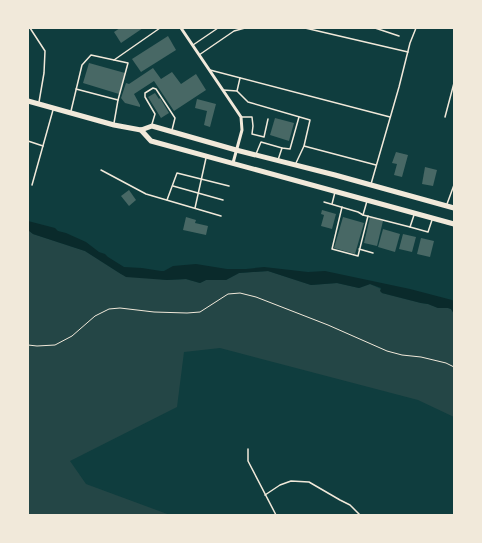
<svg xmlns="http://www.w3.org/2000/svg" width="482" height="543" viewBox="0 0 482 543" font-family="'Varela Round',sans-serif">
<rect width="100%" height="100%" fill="#0f3d3e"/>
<polygon fill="#244646" points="28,230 33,234 85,251 121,274 167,280 186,279 200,283 206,280 226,280 239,273 268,271 311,285 337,283 359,288 370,284 381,289 382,293 421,303 428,304 438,308 448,308 451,309 454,314 454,417 418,400 220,348 184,352 177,407 70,461 86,484 170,515 28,515"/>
<polygon fill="#0a2a2b" points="28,221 55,228 58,231 66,233 86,242 99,252 105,254 108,257 124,267 142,268 161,271 164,271 173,266 196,264 227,269 246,269 264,267 308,272 325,271 410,289 452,300 454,301 454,314 451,309 448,308 438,308 428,304 421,303 382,293 380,291 381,288 370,284 359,288 337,283 311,285 268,271 239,273 226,280 206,280 200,283 186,279 167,280 126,277 121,274 85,251 33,234 28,230"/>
<g fill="#486865">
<polygon points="120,28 143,28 121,43 114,32"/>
<polygon points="168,36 176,50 141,72 132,59"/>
<polygon points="89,63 125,73 119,94 83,83"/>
<polygon points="153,68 161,79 172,72 181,84 196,74 206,90 174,111 154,81 134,94 140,105 140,107 125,103 121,98 126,83 129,84"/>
<polygon points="155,93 159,99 160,98 169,113 161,118 148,97"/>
<polygon points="197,99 216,104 210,127 204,125 207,111 195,108"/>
<polygon points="275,118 294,123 289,141 270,135"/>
<polygon points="396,152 408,155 402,177 394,175 397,164 392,163"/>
<polygon points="425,167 437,170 433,186 422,184"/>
<polygon points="129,190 136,200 129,206 121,196"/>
<polygon points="322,210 336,214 332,229 321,226 324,215 321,214"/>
<polygon points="186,217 196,220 195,223 208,226 206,235 183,230"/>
<polygon points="343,217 364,223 355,254 334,248"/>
<polygon points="370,217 383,221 377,246 364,243"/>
<polygon points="383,229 400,234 395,252 378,247"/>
<polygon points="403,234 416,237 412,252 399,249"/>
<polygon points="421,238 434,241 430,257 417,254"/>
</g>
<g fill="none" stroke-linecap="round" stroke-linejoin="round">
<polyline stroke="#f1e9da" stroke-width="1" points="28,345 37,346 55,345 72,336 95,316 109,309 120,308 154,312 187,313 200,312 228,294 240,293 256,297 328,325 387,351 402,355 421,357 446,363 454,367"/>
<g stroke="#f1e9da" stroke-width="1.5">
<polyline points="30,28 45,51 44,73 39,102"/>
<polyline points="305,28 408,52"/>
<polyline points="375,28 399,36"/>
<polyline points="193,45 218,28"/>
<polyline points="199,55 234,31 245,28"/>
<polyline points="114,60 160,28"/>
<polyline points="210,70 390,117"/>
<polyline points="76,89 118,100"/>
<polyline points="223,90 237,91 248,102 310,120 304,146 296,163"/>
<polyline points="237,91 240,78"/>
<polyline points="71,111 82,65 91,55 128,63 118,100 114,123"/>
<polyline points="241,117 252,117 253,126 252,134 264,137 268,119"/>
<polyline points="445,117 454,83"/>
<polyline points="152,124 155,114 145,97 145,93 153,88 156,89 175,118 172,130"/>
<polyline points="28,141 43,146"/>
<polyline points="304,146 376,165"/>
<polyline points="256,154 261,142 282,148 290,149 299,117"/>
<polyline points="278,160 282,148"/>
<polyline points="101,170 146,194 221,216"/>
<polyline points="371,184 399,87 410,43 416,28"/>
<polyline points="32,185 53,110"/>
<polyline points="173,186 223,200"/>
<polyline points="167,200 177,173 229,186"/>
<polyline points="324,202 358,212 363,215 410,227 414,215"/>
<polyline points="332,204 335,192"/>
<polyline points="447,204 454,185"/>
<polyline points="342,207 332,249 358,256 368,216"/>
<polyline points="195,208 206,158"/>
<polyline points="363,215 367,201"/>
<polyline points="410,227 428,232 432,220"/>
<polyline points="359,249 373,253"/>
<polyline points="248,449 248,461 276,515"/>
<polyline points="265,495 280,485 291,481 309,482 340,500 350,505 360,515"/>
</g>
<polyline stroke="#f1e9da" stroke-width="3" points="181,28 241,117 242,130 233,163"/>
<g stroke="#f1e9da" stroke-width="5">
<polyline points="28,101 114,125 141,130 152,126 236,150 335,175 454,208"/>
<polyline points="141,130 151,141 454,224"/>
</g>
</g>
<rect width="482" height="543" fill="none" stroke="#f1e9da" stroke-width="58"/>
</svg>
